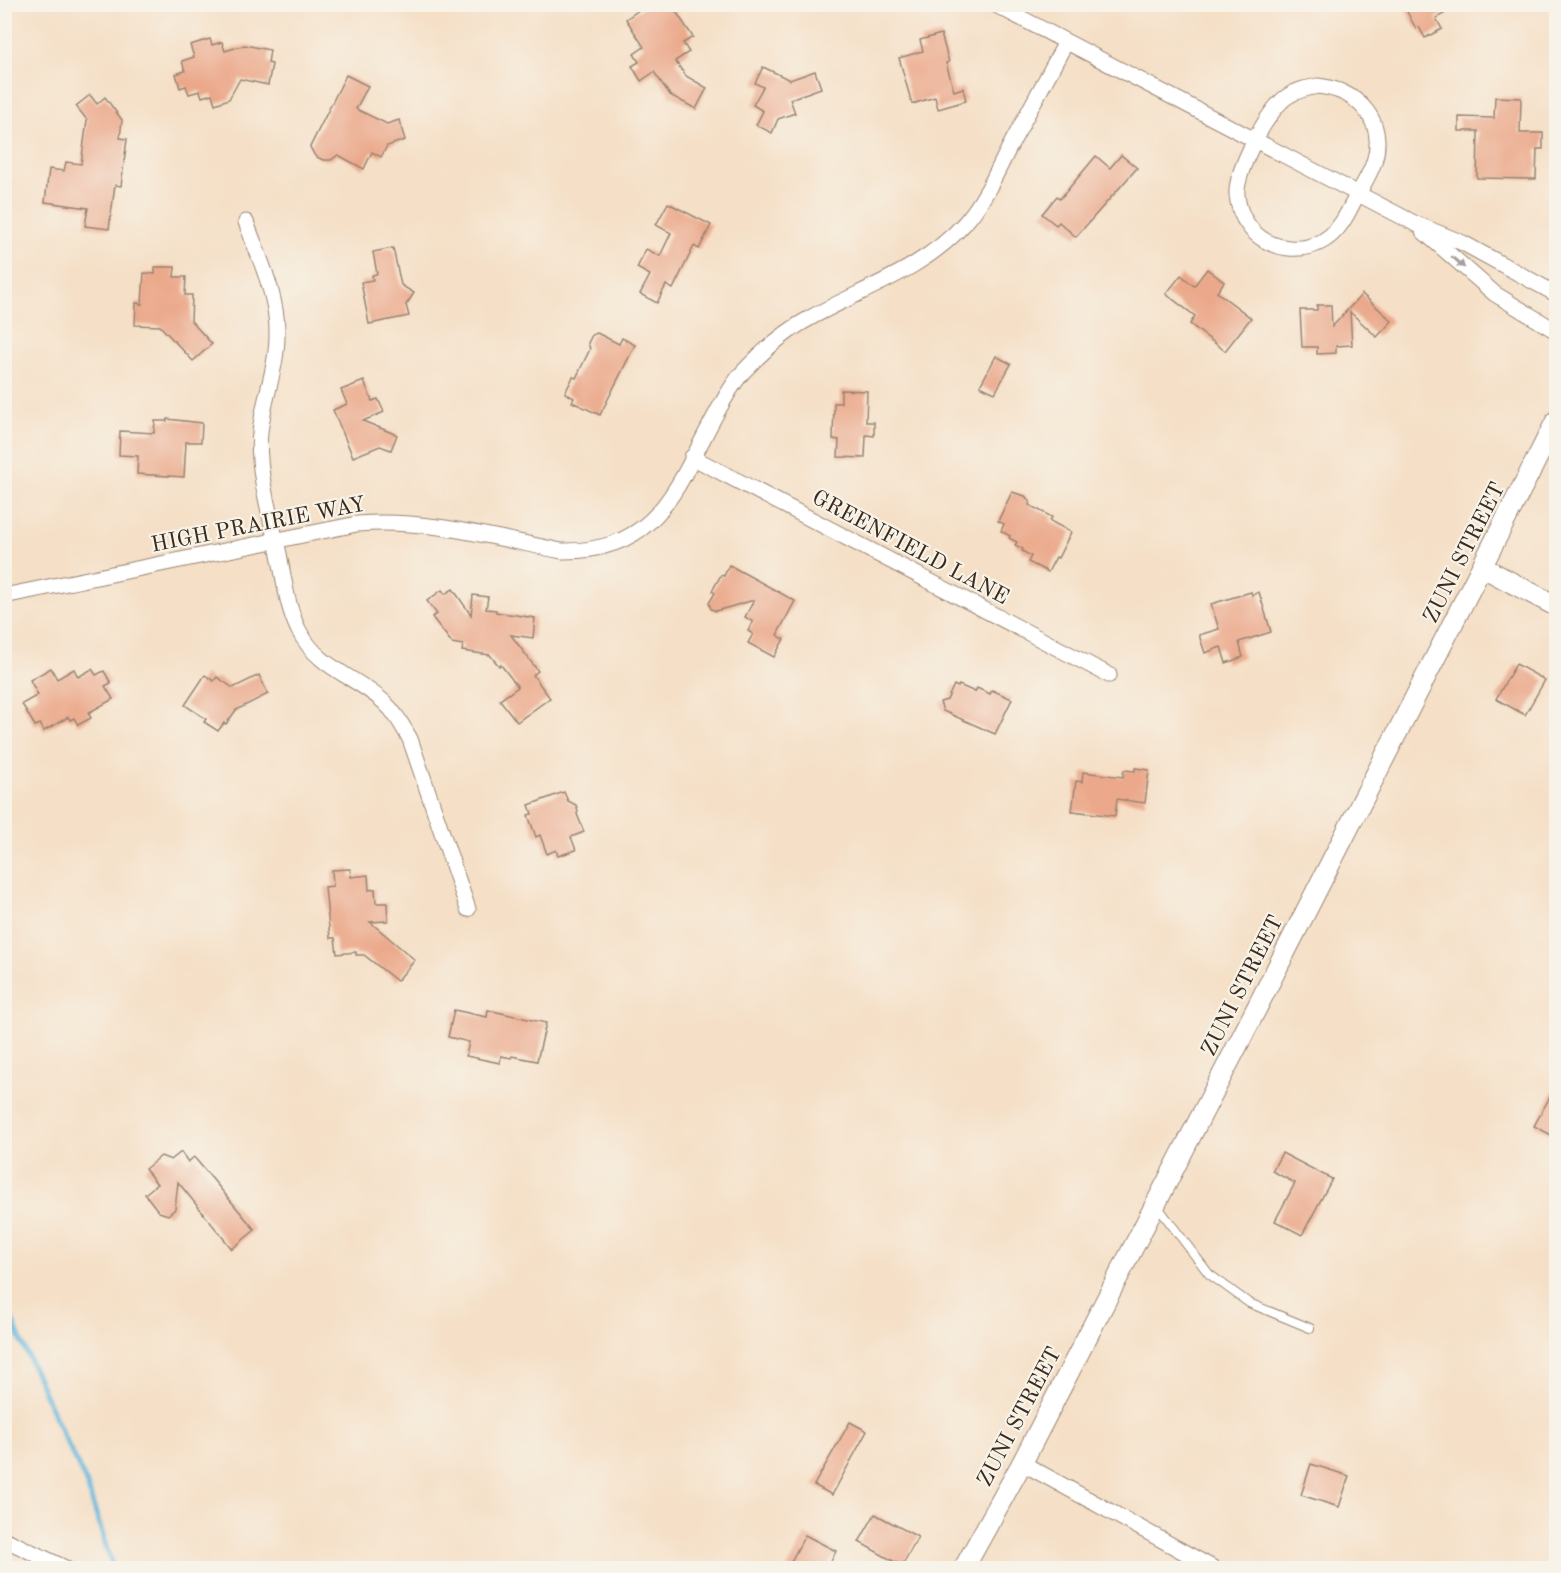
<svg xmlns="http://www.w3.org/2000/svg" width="1561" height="1573" viewBox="0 0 1561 1573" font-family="'Old Standard TT',serif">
<rect width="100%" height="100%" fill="#f7f3e8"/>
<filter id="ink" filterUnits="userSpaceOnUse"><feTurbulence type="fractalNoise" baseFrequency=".0167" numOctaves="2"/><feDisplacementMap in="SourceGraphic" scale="12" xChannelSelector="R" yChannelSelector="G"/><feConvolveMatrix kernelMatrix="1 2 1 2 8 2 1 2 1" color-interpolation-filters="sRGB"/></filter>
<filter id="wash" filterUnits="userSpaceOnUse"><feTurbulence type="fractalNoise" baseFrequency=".008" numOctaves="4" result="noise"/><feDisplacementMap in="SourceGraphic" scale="24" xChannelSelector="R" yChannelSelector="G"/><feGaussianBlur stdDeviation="1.35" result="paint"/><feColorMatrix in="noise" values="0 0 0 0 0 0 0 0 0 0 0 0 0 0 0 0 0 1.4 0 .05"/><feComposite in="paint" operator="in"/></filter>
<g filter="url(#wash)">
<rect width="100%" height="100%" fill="#f5dfc6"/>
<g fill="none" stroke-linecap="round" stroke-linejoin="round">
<polyline stroke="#5eb5db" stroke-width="5" points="4,1302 63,1435 86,1482 113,1568"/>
</g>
<g id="blocks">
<g fill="#eba88a">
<polygon points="648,4 671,4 693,37 683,43 689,52 675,61 686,76 707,88 696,109 670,95 654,72 641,81 632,66 639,62 634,54 644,47 626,19"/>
<polygon points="1403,4 1440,4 1444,14 1436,18 1442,29 1425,38 1419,27 1416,29"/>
<polygon points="941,34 949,62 946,63 954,91 963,88 966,101 938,109 935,97 912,104 899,58 923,51 920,40"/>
<polygon points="210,39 212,45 222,42 225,51 245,45 270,50 268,63 272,64 268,85 240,79 229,99 215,104 212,94 202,97 200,91 189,94 186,86 180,88 176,74 185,71 182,61 194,57 190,45"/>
<polygon points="763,67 790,80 815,71 821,88 790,99 795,113 778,119 772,133 756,125 763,111 753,105 763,87 755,83"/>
<polygon points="346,75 368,86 356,109 387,124 399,120 405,140 387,146 381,157 372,152 364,169 338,155 331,160 323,160 315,156 310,147"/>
<polygon points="90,95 97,104 105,97 122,120 120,138 127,139 121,186 115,185 109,229 85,226 88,208 45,202 49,169 64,171 66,162 81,164 87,120 76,106"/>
<polygon points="1495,97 1521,98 1520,133 1543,133 1543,149 1537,149 1536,179 1477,178 1478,131 1459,131 1459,117 1494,118"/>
<polygon points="1121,155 1137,168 1076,237 1059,222 1056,225 1042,214 1057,196 1060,199 1096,156 1110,168"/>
<polygon points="668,203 711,225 699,249 694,246 673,289 666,285 657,303 640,294 650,275 637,268 646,249 660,256 671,233 656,225"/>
<polygon points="393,248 401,285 414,293 406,305 409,316 369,324 361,282 373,280 372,275 377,274 373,252"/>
<polygon points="155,267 175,267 174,277 186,277 185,295 192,295 191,321 212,344 193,361 160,326 135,325 136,303 142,304 144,273 155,274"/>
<polygon points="1207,269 1224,282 1217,292 1251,318 1225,351 1190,324 1195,316 1166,294 1181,275 1194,286"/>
<polygon points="1362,294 1392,321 1377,337 1350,312 1352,345 1336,346 1336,353 1317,354 1317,347 1302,347 1300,310 1317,310 1317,305 1331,305 1332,327"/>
<polygon points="597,333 619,344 622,338 635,345 600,415 572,402 574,398 565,393 573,377 576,378 590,349 588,343 592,335"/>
<polygon points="996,356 1011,364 995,393 980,386"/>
<polygon points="364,381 372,401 378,399 384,412 363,421 397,435 391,450 380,446 353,457 333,410 347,404 341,390"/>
<polygon points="841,390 867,391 866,422 874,422 874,436 866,435 865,458 838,457 839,440 833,439 834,403 841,403"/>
<polygon points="167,419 202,423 201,442 186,442 184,477 137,474 138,456 119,455 120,431 154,433 155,421 167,421"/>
<polygon points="1012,492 1025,496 1030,502 1029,505 1052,517 1050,521 1071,532 1058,558 1056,557 1048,572 1028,562 1031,556 1022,551 1023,549 1015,545 1017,542 1009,538 1010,536 1001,531 1004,524 998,521"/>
<polygon points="729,565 795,601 777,635 784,639 774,657 748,643 753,634 748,631 753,622 745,617 754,600 716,611 711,609 709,603 715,593 712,591 721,575 724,576"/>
<polygon points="453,589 471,615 473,595 488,597 486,609 496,610 496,612 535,618 533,638 511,635 538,671 533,675 550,698 517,722 500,700 518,687 501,665 499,666 490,655 462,651 463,645 452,643 432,617 437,614 427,601 442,590 445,594"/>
<polygon points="1251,592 1252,595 1259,592 1271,632 1239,642 1243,657 1226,663 1221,647 1205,653 1199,635 1219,629 1211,604"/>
<polygon points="1516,664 1545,680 1525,715 1496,699"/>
<polygon points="51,668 57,679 74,669 78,677 92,669 96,675 104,671 111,683 105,686 113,699 88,713 91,718 78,725 74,718 70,720 68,717 44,731 40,724 35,726 22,704 38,695 30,680"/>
<polygon points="205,675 214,681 217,677 233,688 259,675 268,694 236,710 226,724 224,723 218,731 204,722 206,719 185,705"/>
<polygon points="954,685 958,687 959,685 975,692 977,688 990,694 992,690 1012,699 995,734 943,711 940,702 947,700"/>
<polygon points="1135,768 1149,770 1145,803 1117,799 1115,816 1072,811 1076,781 1082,782 1083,772 1123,777 1124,770 1135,771"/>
<polygon points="564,792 568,801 576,805 578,811 577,814 584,832 571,837 576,850 558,856 556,850 547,854 540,835 536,837 528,815 532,814 529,805"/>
<polygon points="350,869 351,877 368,875 369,890 375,889 376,903 387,903 388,921 370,922 415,960 397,981 364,955 356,955 356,952 337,954 335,938 330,938 325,887 333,886 332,870"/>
<polygon points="454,1010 487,1017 488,1010 546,1023 537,1061 512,1056 511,1058 501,1056 500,1063 466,1056 469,1042 448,1037"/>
<polygon points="1557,1084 1557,1138 1534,1126"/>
<polygon points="181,1152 188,1162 194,1157 255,1230 232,1249 178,1182 175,1209 168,1215 159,1212 145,1194 157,1184 145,1169 161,1156 171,1160"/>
<polygon points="1282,1153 1332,1179 1302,1235 1275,1221 1295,1183 1272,1171"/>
<polygon points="850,1422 867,1431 832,1495 814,1485"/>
<polygon points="1311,1464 1349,1476 1339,1507 1301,1495"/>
<polygon points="875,1514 918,1537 902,1566 859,1542"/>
<polygon points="805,1535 836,1551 827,1569 787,1569"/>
</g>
</g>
</g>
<g filter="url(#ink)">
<use href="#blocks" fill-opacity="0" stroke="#988472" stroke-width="1.5"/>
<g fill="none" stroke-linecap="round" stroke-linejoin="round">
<defs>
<polyline id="service" points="1155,1208 1161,1211 1209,1274 1249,1303 1310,1328"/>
<g id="minor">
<polyline points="994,4 1414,223 1463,243 1556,294"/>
<path d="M1318,86C1357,90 1387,120 1374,162C1370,174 1362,187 1355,199C1348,212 1342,226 1330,236C1306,256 1266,251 1248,225C1242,217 1238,206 1237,195C1235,172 1268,108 1288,96C1297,90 1307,88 1318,86Z"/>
<path d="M246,222C259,258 278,296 277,335C277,369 263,400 260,433C256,468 271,519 279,554C284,579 287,606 298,629C319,670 353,674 384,702C395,712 402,725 410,739L468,909"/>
<polyline points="1423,231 1495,294 1556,331"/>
<polyline points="692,457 1109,675"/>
<path d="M4,596L357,524C426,518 495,538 562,551C659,552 676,487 716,414C724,400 732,384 743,372C763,351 784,332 810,318C862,289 923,270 964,224C983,203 995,176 1008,150C1027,114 1047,78 1066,42"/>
<polyline points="1022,1463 1213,1568"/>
<polyline points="4,1539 65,1568"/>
</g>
<g id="tertiary">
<polyline points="1482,567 1556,606"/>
<polyline points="964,1568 1022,1463 1248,1025 1556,421"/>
</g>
</defs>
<use href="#service" stroke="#988472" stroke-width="10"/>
<use href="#minor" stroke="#988472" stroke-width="17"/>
<use href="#tertiary" stroke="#988472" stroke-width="22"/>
<use href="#service" stroke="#fff" stroke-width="8"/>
<use href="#minor" stroke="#fff" stroke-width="15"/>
<use href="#tertiary" stroke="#fff" stroke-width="20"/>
</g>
<defs><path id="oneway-solid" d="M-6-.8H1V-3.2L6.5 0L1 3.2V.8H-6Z" transform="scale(1.5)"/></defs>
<use fill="#a79f9a" href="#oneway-solid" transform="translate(1458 262) rotate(41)"/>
</g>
<g text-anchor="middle" stroke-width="4.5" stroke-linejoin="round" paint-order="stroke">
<g font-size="22" fill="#3b2a1e" stroke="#f7f3e8">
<text transform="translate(258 523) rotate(-11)" y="8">HIGH PRAIRIE WAY</text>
<text transform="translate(911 546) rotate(28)" y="8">GREENFIELD LANE</text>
<text transform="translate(1463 552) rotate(-63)" y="8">ZUNI STREET</text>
<text transform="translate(1241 985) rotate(-63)" y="8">ZUNI STREET</text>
<text transform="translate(1018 1416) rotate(-62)" y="8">ZUNI STREET</text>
</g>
</g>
<rect width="1561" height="1573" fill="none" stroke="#f7f3e8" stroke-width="24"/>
</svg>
